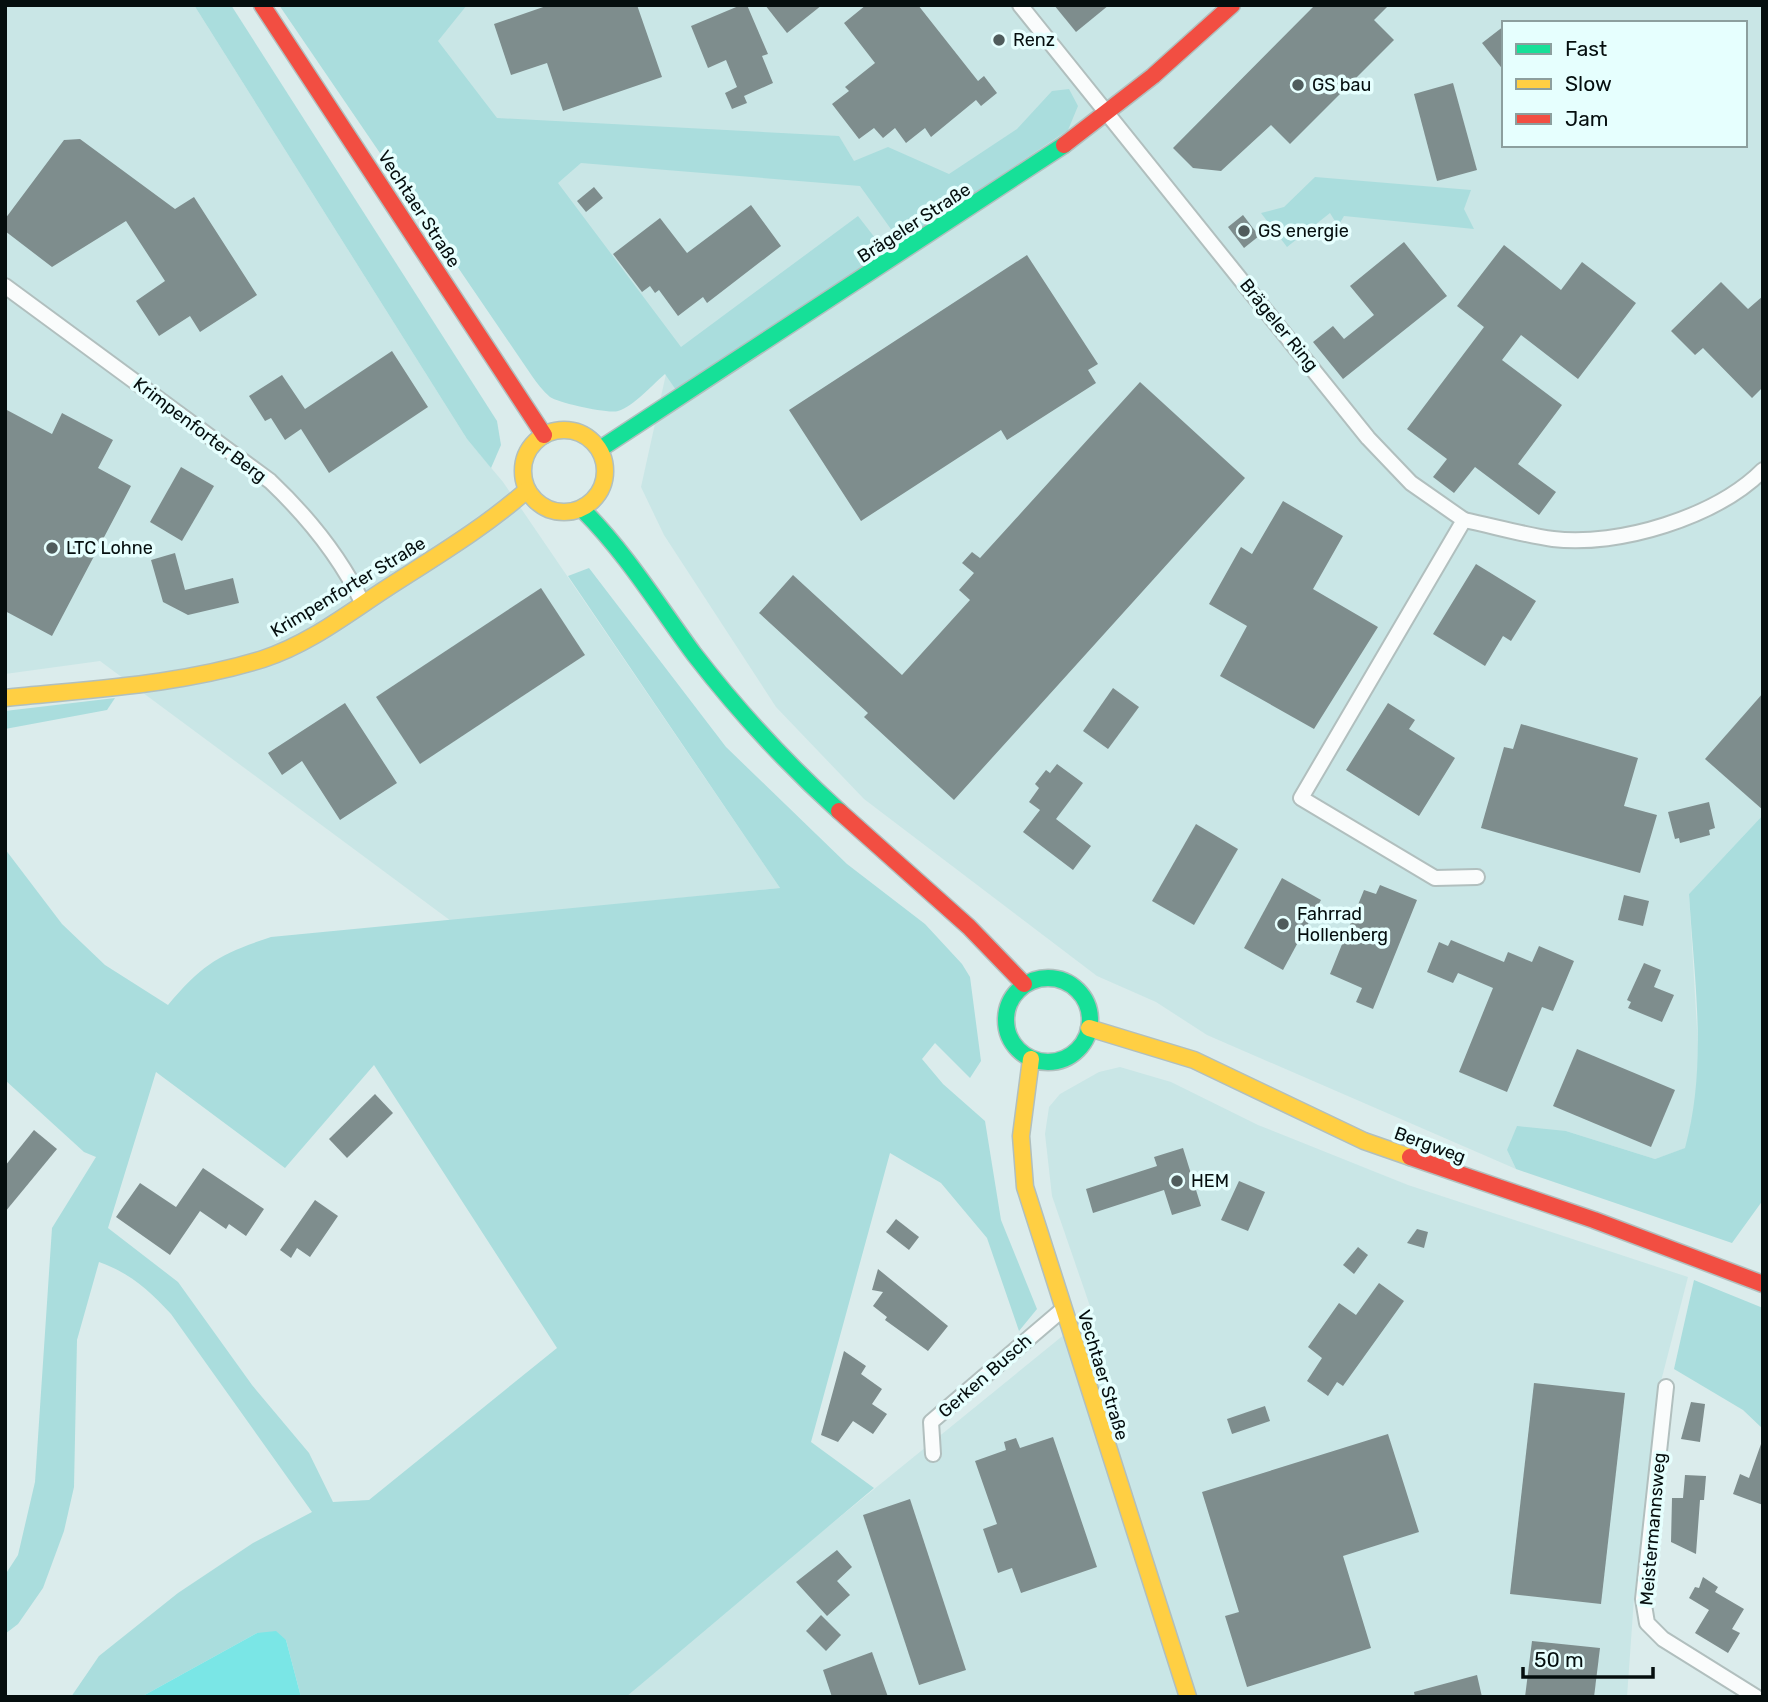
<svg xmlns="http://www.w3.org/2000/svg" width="1768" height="1702" viewBox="0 0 1768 1702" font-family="Rubik,sans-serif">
<rect width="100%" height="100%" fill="#dbecec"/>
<g fill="#c9e6e6" fill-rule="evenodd">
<polygon points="5,5 194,5 467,439 503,482 780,888 451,921 100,661 5,674"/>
<path d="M386,5H1763V815L1689,894L1699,1063L1694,1116L1686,1148L1655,1159L1566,1131L1507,1150L1516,1169L1207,1035L1156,1002L1097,976L864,799L776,707L664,535L641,487L666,374ZM1504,23H1745V145H1504Z"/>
<polygon points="1120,1067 1171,1082 1258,1125 1408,1185 1688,1277 1660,1385 1634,1598 1627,1697 626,1697 766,1577 1092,1312 1052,1196 1045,1134 1049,1107 1060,1094 1099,1072"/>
</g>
<g fill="#add" fill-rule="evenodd">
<polygon points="194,5 231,5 497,421 501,445 491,468 467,439"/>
<path d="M279,5H467L438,41L497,118L839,136L854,161L888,147L949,174L1017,129L1052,91L1069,89L1078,106L1068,130L908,238L893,232L860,186L581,163L558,183L681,347L858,216L879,243L876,260L676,390L665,374C652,385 634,406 618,411C608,414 559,403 550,397C543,391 537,383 532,376Z"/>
<polygon points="1315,177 1471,190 1464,209 1474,229 1344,216 1338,226 1330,213 1287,247 1261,213 1284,207"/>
<path d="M589,568L726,747L847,864L925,924L962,964L970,977L981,1061L970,1078L935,1043L922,1059L943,1084L985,1121L1001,1220L1037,1309L1019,1331L987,1238L941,1183L890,1153L811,1442L874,1488L626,1697H301L286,1640L257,1633L141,1697H71L99,1656L178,1593L253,1543L312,1512L171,1314C149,1290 130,1273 99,1262L77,1340L74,1487L64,1531L43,1588L18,1624L5,1634V1575L18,1555L35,1482L52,1228L96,1157L84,1152L5,1080V849L62,924L105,965L168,1005C203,963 220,954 271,937L780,888L568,576ZM374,1065L557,1348L369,1500L333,1502L309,1453L252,1385L178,1282L108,1228L156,1072L285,1168Z"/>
<polygon points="115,698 107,710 5,729 5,711"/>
<path d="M1763,815V1200L1732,1243L1516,1169L1507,1150L1517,1126L1566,1131L1655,1159L1685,1148C1708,1065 1694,978 1689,894Z"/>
<polygon points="1694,1280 1763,1308 1763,1429 1743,1410 1674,1369"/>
</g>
<polygon fill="#7ae6e6" points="276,1631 286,1640 301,1697 141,1697 257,1633"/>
<g fill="#7e8d8d">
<polygon points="549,5 637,5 662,77 563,111 547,63 511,75 494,24"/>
<polygon points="741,5 747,5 768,54 762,56 773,83 744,96 747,103 732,109 725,93 737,87 726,60 708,68 691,26"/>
<polygon points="765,5 822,5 787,33"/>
<polygon points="866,5 918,5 978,81 984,76 997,93 981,106 976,100 931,137 925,128 906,143 895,128 883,138 874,128 859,139 832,104 849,91 845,87 875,63 844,23"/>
<polygon points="1054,5 1109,5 1076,32"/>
<polygon points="1315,5 1389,5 1374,20 1394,40 1290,144 1271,125 1221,171 1193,168 1173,148"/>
<polygon points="1504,26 1504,71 1482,43"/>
<polygon points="1453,83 1477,170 1437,181 1414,94"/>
<polygon points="80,139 175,209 194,197 257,295 200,332 190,316 159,336 136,301 165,281 126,221 52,267 5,231 5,219 64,140"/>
<polygon points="594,187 603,198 586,212 577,201"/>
<polygon points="751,205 781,246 707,303 703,297 678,316 659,290 655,293 650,286 642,292 613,254 660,218 687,253"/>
<polygon points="1243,215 1259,236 1244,248 1228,227"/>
<polygon points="1404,242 1447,296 1343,379 1313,342 1333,326 1344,339 1374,315 1350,286"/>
<polygon points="1504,245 1561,290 1582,262 1636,303 1578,379 1521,335 1502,360 1562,405 1518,464 1556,492 1539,515 1475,467 1454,493 1433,477 1447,459 1407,429 1484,327 1457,306"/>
<polygon points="1027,255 1098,364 1088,370 1096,383 1007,440 1001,430 861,521 789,410"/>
<polygon points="1721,282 1748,309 1763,296 1763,387 1752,398 1703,348 1695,355 1671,331"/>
<polygon points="392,351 428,407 329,473 301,429 285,440 271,418 265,421 249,396 282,375 305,409"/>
<polygon points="1140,382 1245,478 954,800 864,717 868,713 759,613 793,575 902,675 970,600 959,590 974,573 962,563 972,552 980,558"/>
<polygon points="5,409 52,434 62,413 113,440 98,468 131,486 52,636 5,611"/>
<polygon points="181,467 214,486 182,541 150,522"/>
<polygon points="1283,501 1343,536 1313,589 1378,627 1314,729 1220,676 1247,626 1209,604 1241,547 1252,554"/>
<polygon points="175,553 185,590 233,578 239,603 188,615 163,602 151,560"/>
<polygon points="1476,564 1536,601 1511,641 1503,636 1485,666 1433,634"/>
<polygon points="541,588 585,655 420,764 376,697"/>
<polygon points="1113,688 1139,707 1108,749 1083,731"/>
<polygon points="1763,693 1763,810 1705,759"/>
<polygon points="345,703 397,783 340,820 302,761 282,775 268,753"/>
<polygon points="1388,703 1415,720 1409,729 1455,758 1419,816 1346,770"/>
<polygon points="1521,724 1638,758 1624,806 1657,815 1640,873 1481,828 1504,747 1513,749"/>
<polygon points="1057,764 1083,783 1056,819 1091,846 1073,870 1023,832 1040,810 1029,802 1039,788 1035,784 1046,770 1050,773"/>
<polygon points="1709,802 1715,828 1709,830 1710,835 1680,843 1679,838 1675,839 1668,812"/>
<polygon points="1196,824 1238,849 1194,925 1152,901"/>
<polygon points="1282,878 1321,900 1283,970 1244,948"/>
<polygon points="1380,885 1417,900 1373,1009 1356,1002 1362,988 1330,974 1364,890 1376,894"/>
<polygon points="1624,895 1649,901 1643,926 1618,920"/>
<polygon points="1451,940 1504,962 1508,952 1532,962 1539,946 1574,961 1553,1011 1542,1007 1507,1092 1459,1072 1493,988 1458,973 1453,983 1427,972 1439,942 1448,946"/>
<polygon points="1644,963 1661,970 1654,987 1674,995 1662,1022 1628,1008 1631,1002 1627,1000"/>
<polygon points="1577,1049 1675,1090 1651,1147 1553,1106"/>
<polygon points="375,1094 393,1113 347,1158 329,1139"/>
<polygon points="34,1130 57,1149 5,1212 5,1166"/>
<polygon points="1183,1148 1201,1206 1172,1215 1164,1190 1093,1213 1086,1189 1157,1166 1154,1157"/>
<polygon points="203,1168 264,1209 246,1236 229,1224 226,1229 200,1211 170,1255 116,1217 140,1183 176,1207"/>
<polygon points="1239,1181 1265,1192 1248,1231 1221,1220"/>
<polygon points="315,1200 338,1216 310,1257 297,1248 291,1258 280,1250"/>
<polygon points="896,1219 919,1237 909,1250 886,1232"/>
<polygon points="1417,1229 1428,1232 1424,1248 1407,1243"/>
<polygon points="1358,1247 1368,1255 1354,1274 1343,1265"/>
<polygon points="878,1269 948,1326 928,1351 885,1320 887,1317 873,1306 883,1292 872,1290"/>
<polygon points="1379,1283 1404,1301 1343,1386 1337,1382 1328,1396 1307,1381 1322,1358 1308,1347 1339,1303 1356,1315"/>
<polygon points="844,1351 866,1366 861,1374 882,1389 872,1404 887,1414 873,1434 853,1421 838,1442 821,1435"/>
<polygon points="1534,1383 1625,1393 1601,1604 1510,1594"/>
<polygon points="1691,1402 1705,1404 1700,1442 1681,1439"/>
<polygon points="1265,1406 1270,1421 1232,1434 1227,1419"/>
<polygon points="1388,1434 1419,1532 1343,1556 1371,1648 1247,1687 1225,1616 1239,1612 1202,1492"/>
<polygon points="1053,1437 1097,1567 1021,1593 1012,1568 998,1573 983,1529 997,1524 975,1461 1006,1450 1004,1442 1016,1438 1020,1448"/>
<polygon points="1761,1444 1763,1445 1763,1505 1733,1494 1740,1474 1749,1478"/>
<polygon points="1685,1475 1706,1476 1704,1500 1700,1500 1696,1554 1671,1542 1672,1498 1683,1498"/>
<polygon points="910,1499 966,1670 919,1685 863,1515"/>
<polygon points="837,1550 852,1567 837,1581 850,1595 827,1616 796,1582"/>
<polygon points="1703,1577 1718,1587 1715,1592 1744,1609 1732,1629 1740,1633 1728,1653 1695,1633 1709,1610 1689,1598 1695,1587 1699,1588"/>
<polygon points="821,1615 841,1635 826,1651 806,1631"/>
<polygon points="1532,1641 1600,1648 1594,1697 1525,1697"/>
<polygon points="872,1652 888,1697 832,1697 823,1670"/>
<polygon points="1477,1675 1482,1697 1415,1697 1414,1692"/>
</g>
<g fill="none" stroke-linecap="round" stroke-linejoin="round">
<defs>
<g id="street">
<polyline points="1020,5 1368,438 1411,483 1464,520 1301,798 1435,878 1477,877"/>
<path d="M5,286L270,481C308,517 340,556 363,604"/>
<path d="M1464,520C1493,526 1524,535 1553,539C1619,547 1716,517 1763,470"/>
<polyline points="1666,1387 1643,1599 1647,1623 1663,1639 1756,1697"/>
<polyline points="933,1454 931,1422 1062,1310"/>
</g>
<g id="fast">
<polyline points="600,449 1064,145"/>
<path d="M583,510C626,553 658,605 694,654C738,711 786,763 839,811"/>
<circle cx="1048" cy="1020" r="42"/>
</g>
<g id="slow">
<circle cx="564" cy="471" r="41"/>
<path d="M5,698C91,689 180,685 263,659C309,644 347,614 387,588C435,557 484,528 527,490"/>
<polyline points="1089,1028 1194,1060 1364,1141 1410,1157"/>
<polyline points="1031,1059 1021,1136 1025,1187 1188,1697"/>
</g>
<g id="jam">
<polyline points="262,5 544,435"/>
<polyline points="1064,145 1153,76 1232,5"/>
<polyline points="839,811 969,927 1024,984"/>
<polyline points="1410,1157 1594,1220 1763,1284"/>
</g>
</defs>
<use href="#street" stroke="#b1bfbe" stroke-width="18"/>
<use href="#fast" stroke="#b1bfbe" stroke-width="19"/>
<use href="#slow" stroke="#b1bfbe" stroke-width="19"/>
<use href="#jam" stroke="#b1bfbe" stroke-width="19"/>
<use href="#street" stroke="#fafcfc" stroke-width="14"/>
<use href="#fast" stroke="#16e098" stroke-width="16"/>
<use href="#slow" stroke="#ffcf43" stroke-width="16"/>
<use href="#jam" stroke="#f24e42" stroke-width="16"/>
</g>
<g fill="#505c5c" stroke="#e6fffe" stroke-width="2.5">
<circle cx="999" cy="40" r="7"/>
<circle cx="1298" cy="85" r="7"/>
<circle cx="1244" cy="231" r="7"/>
<circle cx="52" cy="548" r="7"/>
<circle cx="1283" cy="924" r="7"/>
<circle cx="1177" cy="1181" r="7"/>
</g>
<g text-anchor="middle" stroke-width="7" stroke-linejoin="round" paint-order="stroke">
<g font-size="18" fill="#050e0e" stroke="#e6fffe" text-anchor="start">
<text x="1013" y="46">Renz</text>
<text x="1312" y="91">GS bau</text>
<text x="1258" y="237">GS energie</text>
<text x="66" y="554">LTC Lohne</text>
<text x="1297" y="920">Fahrrad<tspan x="1297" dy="21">Hollenberg</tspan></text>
<text x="1191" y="1187">HEM</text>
</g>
<g font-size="18" fill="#050e0e" stroke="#e6fffe">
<text transform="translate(419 209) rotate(57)" y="6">Vechtaer Straße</text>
<text transform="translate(914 223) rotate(-33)" y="6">Brägeler Straße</text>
<text transform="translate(1279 325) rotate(51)" y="6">Brägeler Ring</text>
<text transform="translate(200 430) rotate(37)" y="6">Krimpenforter Berg</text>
<text transform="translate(348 587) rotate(-31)" y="6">Krimpenforter Straße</text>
<text transform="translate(1430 1145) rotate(20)" y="6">Bergweg</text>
<text transform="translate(1103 1375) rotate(73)" y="6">Vechtaer Straße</text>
<text transform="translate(985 1376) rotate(-41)" y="6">Gerken Busch</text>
<text transform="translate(1653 1529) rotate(-85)" y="6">Meistermannsweg</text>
</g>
</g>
<rect width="1768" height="1702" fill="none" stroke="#050e0e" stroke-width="14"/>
<rect x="1502" y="21" width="245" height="126" fill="#e6fffe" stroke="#8c9f9e" stroke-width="2"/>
<rect x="1516" y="44" width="35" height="10" fill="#16e098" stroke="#8c9f9e" stroke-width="2"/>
<text x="1565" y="56" font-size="21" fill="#050e0e">Fast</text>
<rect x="1516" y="79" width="35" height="10" fill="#ffcf43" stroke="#8c9f9e" stroke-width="2"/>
<text x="1565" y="91" font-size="21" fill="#050e0e">Slow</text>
<rect x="1516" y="114" width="35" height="10" fill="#f24e42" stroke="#8c9f9e" stroke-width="2"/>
<text x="1565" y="126" font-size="21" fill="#050e0e">Jam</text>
<path d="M1523 1667v10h130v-10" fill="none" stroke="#050e0e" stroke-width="3.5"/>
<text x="1534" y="1667" font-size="21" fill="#050e0e" stroke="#e6fffe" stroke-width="5" paint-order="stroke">50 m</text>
</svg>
